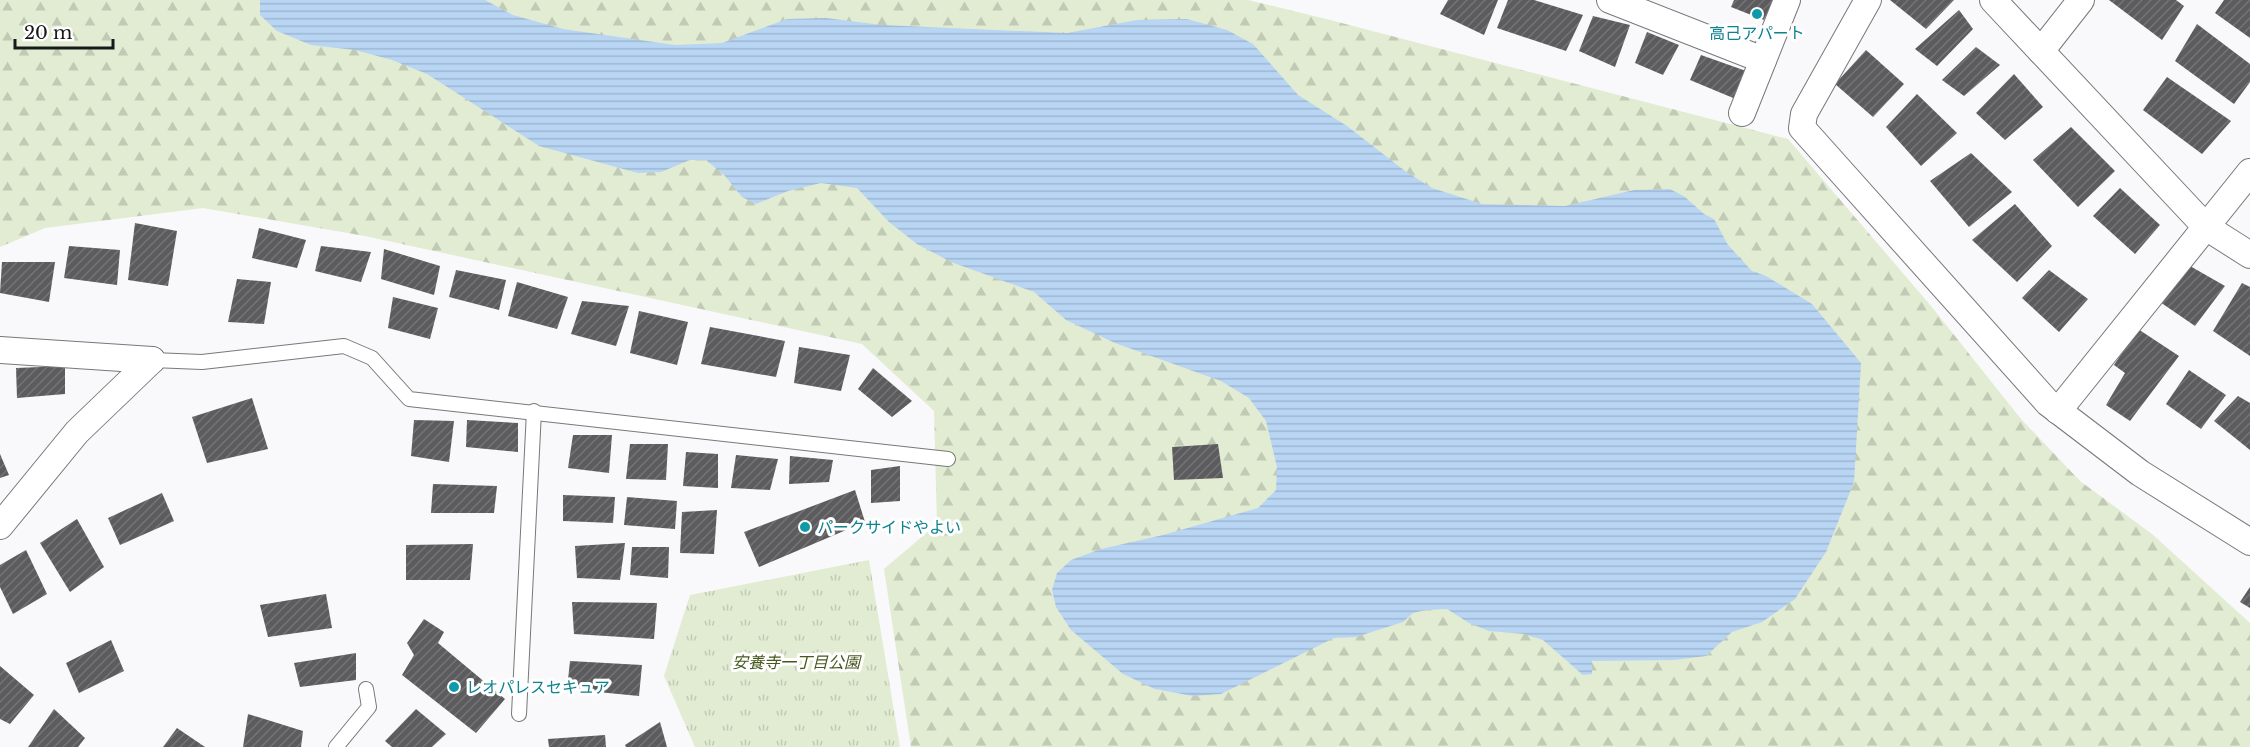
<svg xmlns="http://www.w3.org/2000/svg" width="2250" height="747" viewBox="0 0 2250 747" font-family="'Libre Baskerville','Noto Sans JP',serif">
<defs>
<pattern id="grass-tufts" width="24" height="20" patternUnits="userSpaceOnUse" patternTransform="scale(1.5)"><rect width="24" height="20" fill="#e2ecd2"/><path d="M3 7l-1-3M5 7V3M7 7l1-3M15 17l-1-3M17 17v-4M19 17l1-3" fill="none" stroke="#c1cab4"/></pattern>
<pattern id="forest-firs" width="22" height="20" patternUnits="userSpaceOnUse" patternTransform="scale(1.5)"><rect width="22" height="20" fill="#e2ecd2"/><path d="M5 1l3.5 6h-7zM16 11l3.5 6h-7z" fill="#c1cab4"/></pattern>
<pattern id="water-rules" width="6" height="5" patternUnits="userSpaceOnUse" patternTransform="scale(1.5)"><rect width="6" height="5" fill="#b8d5f4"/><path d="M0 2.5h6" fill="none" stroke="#9eb6d1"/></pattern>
<pattern id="building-hatch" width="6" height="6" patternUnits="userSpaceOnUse" patternTransform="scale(1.5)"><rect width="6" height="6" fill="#5c5c5f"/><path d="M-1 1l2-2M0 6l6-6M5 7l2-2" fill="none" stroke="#747476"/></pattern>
</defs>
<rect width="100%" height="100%" fill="#f9f8fb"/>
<polygon fill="url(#grass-tufts)" points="869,560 900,747 695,747 664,676 690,595"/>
<polygon fill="url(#forest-firs)" points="0,0 1248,0 1330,20 1788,139 1931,306 2021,419 2080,481 2152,534 2250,623 2250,747 911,747 884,569 937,524 934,411 862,344 365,236 203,208 45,228 0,247"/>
<polygon fill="url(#water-rules)" points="260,0 485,0 513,15 563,29 675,45 722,43 787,19 826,18 882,25 1067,33 1137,20 1187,19 1227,30 1253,44 1298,95 1347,126 1405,171 1432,188 1482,204 1565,206 1634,190 1670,189 1685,197 1704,214 1714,219 1728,245 1752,271 1766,276 1812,304 1861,363 1854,482 1826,552 1795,599 1762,622 1732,632 1706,656 1674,660 1592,661 1592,674 1583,675 1543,640 1524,634 1489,631 1469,623 1447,609 1426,610 1413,613 1403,622 1356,637 1334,638 1221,694 1193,696 1155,689 1123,674 1071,630 1056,607 1052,590 1057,573 1071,560 1101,549 1163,535 1258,508 1276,490 1277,467 1266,421 1249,398 1221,381 1115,343 1066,320 1034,292 951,262 917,244 889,222 857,188 821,183 788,191 756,204 742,197 725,176 706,160 690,160 661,172 638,173 539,146 427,74 392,60 355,50 311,45 277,31 260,15"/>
<g fill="url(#building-hatch)">
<polygon points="1448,0 1498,0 1484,35 1440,14"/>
<polygon points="1508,0 1534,0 1583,15 1566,51 1497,28"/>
<polygon points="1734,0 1773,0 1764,20 1731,7"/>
<polygon points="1890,0 1954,0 1926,29"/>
<polygon points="2109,0 2176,0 2184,6 2162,40"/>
<polygon points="2224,0 2250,0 2250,38 2215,13"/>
<polygon points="1959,10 1973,29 1937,66 1915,49"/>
<polygon points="1593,16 1630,25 1615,67 1579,51"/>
<polygon points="2197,24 2250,64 2250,82 2234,104 2175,61"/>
<polygon points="1647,32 1679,45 1663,75 1635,63"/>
<polygon points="1976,47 2000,65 1964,96 1942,80"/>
<polygon points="1866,50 1904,84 1873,117 1835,84"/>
<polygon points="1701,55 1749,72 1738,100 1690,80"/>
<polygon points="2014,74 2043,107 2005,140 1976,113"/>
<polygon points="2167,77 2231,121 2202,154 2143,110"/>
<polygon points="1917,94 1957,133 1921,166 1886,127"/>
<polygon points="2071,127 2115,171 2078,207 2033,160"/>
<polygon points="1971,153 2012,192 1969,227 1930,181"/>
<polygon points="2120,188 2160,225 2135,254 2093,216"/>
<polygon points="2015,204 2052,246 2017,282 1972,240"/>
<polygon points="135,223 177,231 168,286 128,280"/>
<polygon points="259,228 306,240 297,268 252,258"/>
<polygon points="69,246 120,250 117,285 64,278"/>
<polygon points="321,246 371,252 361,282 315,271"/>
<polygon points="384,249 440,266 434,295 381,279"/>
<polygon points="2,262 55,262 49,302 0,293"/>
<polygon points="2190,266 2225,286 2195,326 2160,302"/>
<polygon points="456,270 506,280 499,310 449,297"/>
<polygon points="2049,270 2088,299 2059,332 2022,298"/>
<polygon points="237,279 271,282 264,324 228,322"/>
<polygon points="517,282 568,297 557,329 508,316"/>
<polygon points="2242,283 2250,287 2250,356 2213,331"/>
<polygon points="393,297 438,308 430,339 388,328"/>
<polygon points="582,301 629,306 616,346 571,334"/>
<polygon points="639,311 688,322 677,365 630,353"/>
<polygon points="710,327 785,341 776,377 701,364"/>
<polygon points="2138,329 2179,356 2130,421 2106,405 2125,373 2114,365"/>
<polygon points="799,347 850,355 841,391 794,383"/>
<polygon points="65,366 65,394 17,398 16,368"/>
<polygon points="873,368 912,401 892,417 858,389"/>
<polygon points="2189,370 2226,395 2201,429 2166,404"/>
<polygon points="2238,396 2250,403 2250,450 2214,421"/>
<polygon points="252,398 268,449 207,463 192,417"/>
<polygon points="414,420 454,421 449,462 411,456"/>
<polygon points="467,420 518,423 518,452 466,447"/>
<polygon points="573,435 612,435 609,473 568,468"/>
<polygon points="630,444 668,444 666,480 626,479"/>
<polygon points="1218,444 1223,478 1174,480 1172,447"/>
<polygon points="686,452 718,454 718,488 683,486"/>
<polygon points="0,454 9,475 0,478"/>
<polygon points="736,455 778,459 770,490 731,488"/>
<polygon points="790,456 833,460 829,482 789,484"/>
<polygon points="900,466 900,501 871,503 871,470"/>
<polygon points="433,484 497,486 494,513 431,513"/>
<polygon points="855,490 865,522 759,567 744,532"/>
<polygon points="162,493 174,521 120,545 108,518"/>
<polygon points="563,495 615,497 613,523 563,521"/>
<polygon points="627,497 677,501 675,529 624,525"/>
<polygon points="717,510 714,554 680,553 682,512"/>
<polygon points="77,519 104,567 70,592 40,543"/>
<polygon points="625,543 620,580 577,578 575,546"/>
<polygon points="473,544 470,580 406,580 406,545"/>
<polygon points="632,547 669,547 668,578 630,575"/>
<polygon points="26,550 47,594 13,614 0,587 0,565"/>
<polygon points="2250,587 2250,608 2240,602"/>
<polygon points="326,594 332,628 268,637 260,605"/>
<polygon points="572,602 657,603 654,639 574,634"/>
<polygon points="424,619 444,632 438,643 505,699 476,733 402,675 414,655 407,643"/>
<polygon points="111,640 124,671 79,693 66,663"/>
<polygon points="356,653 356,680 300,687 294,663"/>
<polygon points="570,661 642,665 639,696 567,689"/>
<polygon points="0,666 34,695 10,724 0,719"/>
<polygon points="54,709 85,738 78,747 28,747"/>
<polygon points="416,709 446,734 432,747 392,747 385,741"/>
<polygon points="248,714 303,731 301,747 243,747"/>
<polygon points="660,722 667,747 626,747 625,745"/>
<polygon points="177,728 205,747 163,747"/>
<polygon points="605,735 606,747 549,747 548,739"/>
</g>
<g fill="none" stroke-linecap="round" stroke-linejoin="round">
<defs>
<g id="lane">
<polyline points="152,360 202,362 344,346 372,358 409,399 948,459"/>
<polyline points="519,714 534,411"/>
<polyline points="336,747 369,707 366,689"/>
</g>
<g id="street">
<polyline points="1610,0 1763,60"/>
<polyline points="1868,0 1804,114 1802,128 2048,403 2140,473 2250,542"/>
<polyline points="1993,0 2206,227 2250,255"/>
<polyline points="2041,51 2081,0"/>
<polyline points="1742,113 1787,0"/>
<polyline points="0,350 152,360"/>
<polyline points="2058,411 2250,172"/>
<polyline points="0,526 77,432 152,360"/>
</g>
</defs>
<use href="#lane" stroke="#78777a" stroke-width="16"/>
<use href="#street" stroke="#78777a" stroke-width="28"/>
<use href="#lane" stroke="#fff" stroke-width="14"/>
<use href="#street" stroke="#fff" stroke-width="26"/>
</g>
<g fill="#0f9aa8" stroke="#fff" stroke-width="2">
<circle cx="1757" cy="14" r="6"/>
<circle cx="805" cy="527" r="6"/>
<circle cx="454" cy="687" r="6"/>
</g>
<g text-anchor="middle" stroke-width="6" stroke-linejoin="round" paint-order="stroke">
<g font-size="16" fill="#0d838f" stroke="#fff" text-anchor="start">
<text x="1757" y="39" text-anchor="middle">高己アパート</text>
<text x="817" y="533">パークサイドやよい</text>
<text x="466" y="693">レオパレスセキュア</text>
</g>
<g font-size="16" font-style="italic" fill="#47581f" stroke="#fff">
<text x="796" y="668">安養寺一丁目公園</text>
</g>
</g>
<path d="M15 39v9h98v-9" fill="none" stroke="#19181a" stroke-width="3"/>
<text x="24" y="39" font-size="18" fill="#19181a" stroke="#ffffff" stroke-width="4.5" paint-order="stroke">20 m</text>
</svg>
